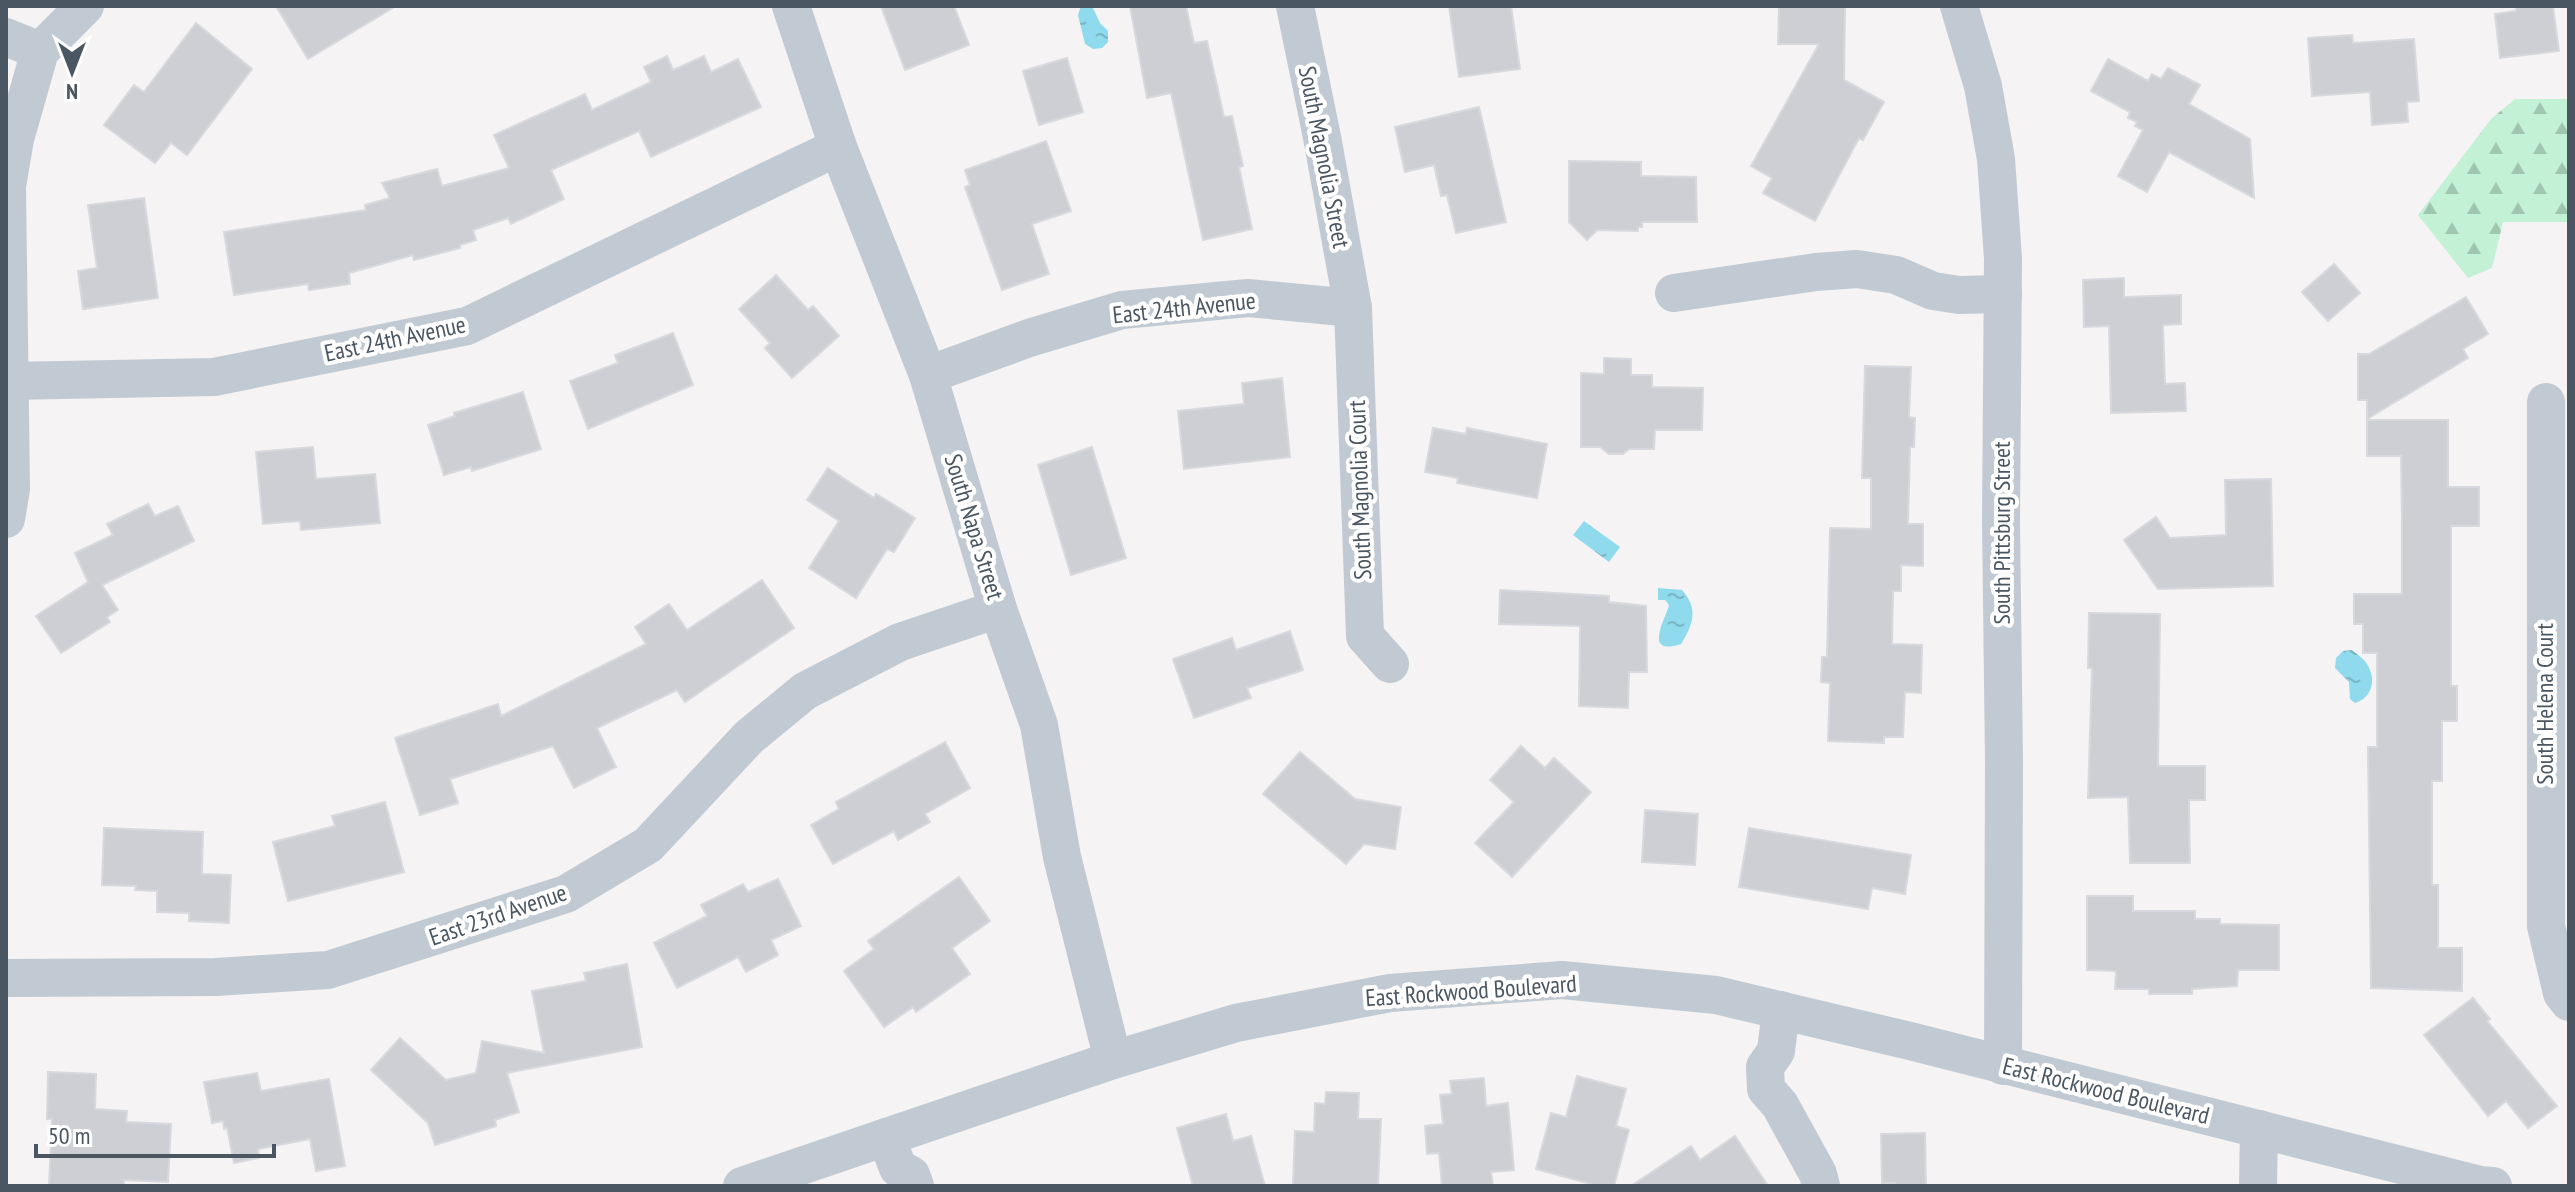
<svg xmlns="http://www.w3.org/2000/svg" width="2575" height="1192" viewBox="0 0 2575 1192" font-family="'PT Sans Narrow',sans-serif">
<defs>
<pattern id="forest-firs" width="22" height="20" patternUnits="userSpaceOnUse" patternTransform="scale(2)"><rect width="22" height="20" fill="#c3f1d5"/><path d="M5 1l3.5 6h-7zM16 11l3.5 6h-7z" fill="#a0c6b0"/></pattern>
<pattern id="water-ripples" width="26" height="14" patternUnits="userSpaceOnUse" patternTransform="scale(2)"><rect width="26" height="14" fill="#90daee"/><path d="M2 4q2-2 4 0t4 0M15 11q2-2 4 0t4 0" fill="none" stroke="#78b4c4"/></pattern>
</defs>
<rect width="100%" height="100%" fill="#f5f3f3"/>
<polygon fill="url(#forest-firs)" points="2515,99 2569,99 2569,222 2503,222 2492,268 2468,278 2418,215 2491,119"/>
<g fill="url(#water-ripples)">
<polygon points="1081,6 1092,6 1100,23 1108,31 1108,42 1102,48 1093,49 1085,44 1078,15"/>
<polygon points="1584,521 1620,547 1609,562 1573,535"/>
<path d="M1658,588L1682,590C1699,609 1693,625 1681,644C1642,657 1666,618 1669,605L1665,600H1658Z"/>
<path d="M2352,650C2357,654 2364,659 2367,664C2377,680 2372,698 2355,703L2350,699L2349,682L2335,668L2336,658L2343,651Z"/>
</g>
<g fill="#cdcfd5" stroke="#d7d9de" stroke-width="2">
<polygon points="276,6 396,6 308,59"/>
<polygon points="881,6 954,6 969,45 905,70"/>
<polygon points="1130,6 1186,6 1194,43 1207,41 1224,117 1232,116 1243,166 1239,167 1252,229 1203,240 1171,93 1147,98"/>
<polygon points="1449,6 1511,6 1520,69 1459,77"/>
<polygon points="1779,6 1845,6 1844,80 1884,102 1863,140 1859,138 1815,221 1763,193 1772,178 1751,166 1819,44 1778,44"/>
<polygon points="2516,6 2553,7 2559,51 2500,58 2495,14 2516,11"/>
<polygon points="196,23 252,69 187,155 171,143 155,163 104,125 134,85 144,92"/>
<polygon points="2352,35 2353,43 2414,39 2419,101 2407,102 2408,122 2372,125 2370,92 2312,96 2308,38"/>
<polygon points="667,56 673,70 704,56 711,72 738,59 761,107 651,157 639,131 551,170 564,199 511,224 508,218 473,230 476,240 460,245 460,248 414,260 413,255 349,273 350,284 309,290 308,284 234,295 224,232 366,210 365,205 390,198 382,183 437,169 442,186 509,168 494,135 585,94 592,110 651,82 644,67"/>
<polygon points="1067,58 1083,112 1039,125 1023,71"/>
<polygon points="2108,59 2148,81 2152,74 2161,79 2168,68 2200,85 2189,104 2250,139 2254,198 2169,152 2147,192 2118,176 2143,130 2135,126 2137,122 2128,118 2130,112 2091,91"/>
<polygon points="1479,107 1506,222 1456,233 1447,195 1441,196 1434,165 1405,172 1395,127"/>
<polygon points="1046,141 1071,211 1032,224 1049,274 1002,290 965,187 970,185 965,170"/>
<polygon points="1569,161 1641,162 1641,176 1696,177 1697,222 1642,222 1642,227 1638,227 1638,231 1597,230 1587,240 1569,222"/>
<polygon points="144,198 158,298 83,309 78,271 97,268 88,205"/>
<polygon points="2334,264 2360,293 2328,321 2302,292"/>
<polygon points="776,275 808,310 813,306 839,336 792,378 765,348 770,343 739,309"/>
<polygon points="2124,278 2124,297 2181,295 2181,324 2163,325 2165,384 2185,383 2186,411 2111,413 2109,326 2084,327 2083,280"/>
<polygon points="2466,297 2488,334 2463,349 2468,358 2367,419 2367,400 2358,400 2358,354 2369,354"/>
<polygon points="673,333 693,385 588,429 570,381 618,363 615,355"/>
<polygon points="1604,358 1631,359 1631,375 1652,375 1652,387 1703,388 1702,430 1655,430 1654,449 1629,449 1623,454 1609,454 1600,447 1581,447 1581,373 1604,374"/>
<polygon points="1865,366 1911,367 1909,417 1915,418 1914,447 1910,447 1908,524 1923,524 1923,566 1901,565 1901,591 1893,591 1892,644 1922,645 1921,693 1905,692 1903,737 1884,737 1884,743 1828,741 1830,683 1821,682 1822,657 1827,657 1830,528 1871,529 1871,478 1862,478"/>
<polygon points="1282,378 1290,457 1184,469 1178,411 1244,404 1242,383"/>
<polygon points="523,392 541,449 472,471 471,467 444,475 428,425 455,416 454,413"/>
<polygon points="2367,420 2448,420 2448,487 2479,487 2479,526 2451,526 2451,686 2457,686 2457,721 2442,721 2442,781 2432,781 2432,885 2438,885 2438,948 2462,948 2462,991 2371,988 2368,747 2377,747 2377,653 2363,653 2363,624 2354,624 2354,594 2402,594 2402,523 2401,456 2367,456"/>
<polygon points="1433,428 1466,434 1467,428 1547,444 1537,498 1457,483 1458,478 1425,472"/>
<polygon points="313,447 316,479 375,474 380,523 301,530 300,521 263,524 256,452"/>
<polygon points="1092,447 1126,558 1071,575 1038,465"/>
<polygon points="828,468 874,498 876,494 915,518 894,552 887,549 856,598 809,568 839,521 807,500"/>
<polygon points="2271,479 2273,586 2158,589 2124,540 2156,517 2170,538 2226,535 2225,480"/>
<polygon points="148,504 155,516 178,506 194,541 102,585 118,610 107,617 110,622 61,653 36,616 88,582 75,553 113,535 107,524"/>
<polygon points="762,580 794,628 685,702 677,690 597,728 616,767 574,788 553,746 450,779 458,803 420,815 395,738 498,704 501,716 646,644 635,627 669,604 687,630"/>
<polygon points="1500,590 1609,596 1609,602 1646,606 1647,672 1629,672 1628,708 1579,706 1580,626 1499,624"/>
<polygon points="2089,613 2160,614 2158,766 2205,766 2205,800 2189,800 2190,863 2130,863 2128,797 2088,798 2092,668 2088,668"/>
<polygon points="1290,631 1303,670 1247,688 1251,698 1194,718 1173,659 1232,638 1236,650"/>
<polygon points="945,742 970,788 925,814 930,822 898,840 894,831 833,864 811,825 839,809 836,802"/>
<polygon points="1521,746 1545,768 1554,758 1591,792 1512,877 1475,843 1514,802 1490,780"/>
<polygon points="1300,752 1355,799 1401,807 1395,849 1364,844 1346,864 1263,794"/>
<polygon points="385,802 404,872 288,901 273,842 335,826 332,816"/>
<polygon points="1645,810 1698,814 1695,865 1642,862"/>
<polygon points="104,828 203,832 202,874 231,875 229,923 189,921 189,913 157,912 157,891 135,890 136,886 102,885"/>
<polygon points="1749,828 1911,855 1905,894 1872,888 1868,909 1739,887"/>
<polygon points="959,877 990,921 952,948 970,974 916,1012 913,1007 884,1027 844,971 874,949 868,941"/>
<polygon points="778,879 801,926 771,940 778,955 746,972 738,957 677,988 654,943 707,916 701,905 743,884 748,892"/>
<polygon points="2087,896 2133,896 2133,911 2195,911 2195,919 2220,919 2220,924 2279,925 2279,970 2238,970 2237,986 2192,989 2192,994 2149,994 2149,989 2115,989 2116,971 2087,970"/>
<polygon points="627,964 642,1047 507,1073 519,1112 495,1120 496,1126 435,1145 428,1123 371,1070 400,1038 446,1080 476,1073 482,1041 544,1053 532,991 586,981 584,973"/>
<polygon points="2473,998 2490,1019 2487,1021 2557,1106 2528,1128 2506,1101 2488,1116 2424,1035"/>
<polygon points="48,1072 96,1074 95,1109 127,1111 126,1122 171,1124 168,1182 124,1180 124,1186 49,1186 52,1119 47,1119"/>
<polygon points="257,1073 261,1091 329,1079 345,1166 316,1171 310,1139 258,1149 259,1158 234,1163 227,1128 224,1129 223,1121 212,1123 204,1082"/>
<polygon points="1577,1076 1626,1089 1616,1126 1629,1130 1614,1186 1598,1186 1536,1169 1551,1113 1566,1117"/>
<polygon points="1484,1078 1486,1106 1508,1103 1514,1170 1491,1172 1493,1186 1442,1186 1439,1153 1427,1154 1425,1126 1443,1124 1440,1095 1452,1094 1450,1081"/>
<polygon points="1326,1092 1359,1093 1358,1119 1381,1119 1378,1186 1293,1186 1295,1131 1314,1132 1315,1103 1325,1104"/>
<polygon points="1226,1114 1233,1141 1251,1136 1265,1186 1193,1186 1177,1128"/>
<polygon points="1925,1133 1926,1186 1895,1186 1895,1183 1882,1183 1881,1134"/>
<polygon points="1735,1136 1768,1186 1631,1186 1691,1146 1700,1160"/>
</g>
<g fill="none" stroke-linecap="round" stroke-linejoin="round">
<g stroke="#c1cad2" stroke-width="38">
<polyline points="791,6 838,147 928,375 998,609 1039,725 1062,857 1113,1060"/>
<polyline points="1295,6 1322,137 1353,308 1365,636 1390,664"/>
<polyline points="1959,6 1983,86 1996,159 2003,258 2001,522 2004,762 2003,1066"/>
<polyline points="6,37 40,51"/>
<polyline points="1674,293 1816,272 1857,269 1896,275 1933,291 1959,295 2003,294"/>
<polyline points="928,375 1029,338 1122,310 1248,298 1353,308"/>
<polyline points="10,381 214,377 467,326 838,147"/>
<polyline points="2546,402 2546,926 2562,993 2569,1002"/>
<polyline points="6,519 11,489 7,186 15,139 40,51 85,6"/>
<polyline points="6,978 216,977 328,970 566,894 648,845 749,737 805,691 900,642 998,609"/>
<polyline points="1781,1010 1776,1051 1765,1067 1766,1089 1780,1105 1818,1174 1821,1186"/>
<polyline points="886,1137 898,1168 911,1175 915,1186"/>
<polyline points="742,1186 1113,1060 1236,1023 1390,993 1562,980 1716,995 1910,1041 2480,1185 2493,1186"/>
<polyline points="2258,1186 2259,1129"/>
</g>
</g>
<g text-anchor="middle" stroke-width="8" stroke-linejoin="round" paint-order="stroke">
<g font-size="24" fill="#4a5661" stroke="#fff">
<text transform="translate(1324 157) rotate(79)" y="8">South Magnolia Street</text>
<text transform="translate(1184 308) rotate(-6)" y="8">East 24th Avenue</text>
<text transform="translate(395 339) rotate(-12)" y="8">East 24th Avenue</text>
<text transform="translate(1360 490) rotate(-92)" y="8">South Magnolia Court</text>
<text transform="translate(974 527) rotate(73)" y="8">South Napa Street</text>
<text transform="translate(2002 533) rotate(-90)" y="8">South Pittsburg Street</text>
<text transform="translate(2545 704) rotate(-90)" y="8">South Helena Court</text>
<text transform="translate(498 915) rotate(-19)" y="8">East 23rd Avenue</text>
<text transform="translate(1471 991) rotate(-4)" y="8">East Rockwood Boulevard</text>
<text transform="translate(2106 1091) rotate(14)" y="8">East Rockwood Boulevard</text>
</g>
</g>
<rect width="2575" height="1192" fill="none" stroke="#4a5661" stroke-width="16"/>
<g transform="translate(72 72) rotate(180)" stroke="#ffffff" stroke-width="6" paint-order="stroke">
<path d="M0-6L14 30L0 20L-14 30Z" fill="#4a5661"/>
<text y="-12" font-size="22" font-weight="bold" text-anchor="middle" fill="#4a5661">N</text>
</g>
<path d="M36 1144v12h238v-12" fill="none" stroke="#4a5661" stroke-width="4"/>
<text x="48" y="1144" font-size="24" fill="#4a5661" stroke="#ffffff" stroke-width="6" paint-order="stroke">50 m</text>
</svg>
